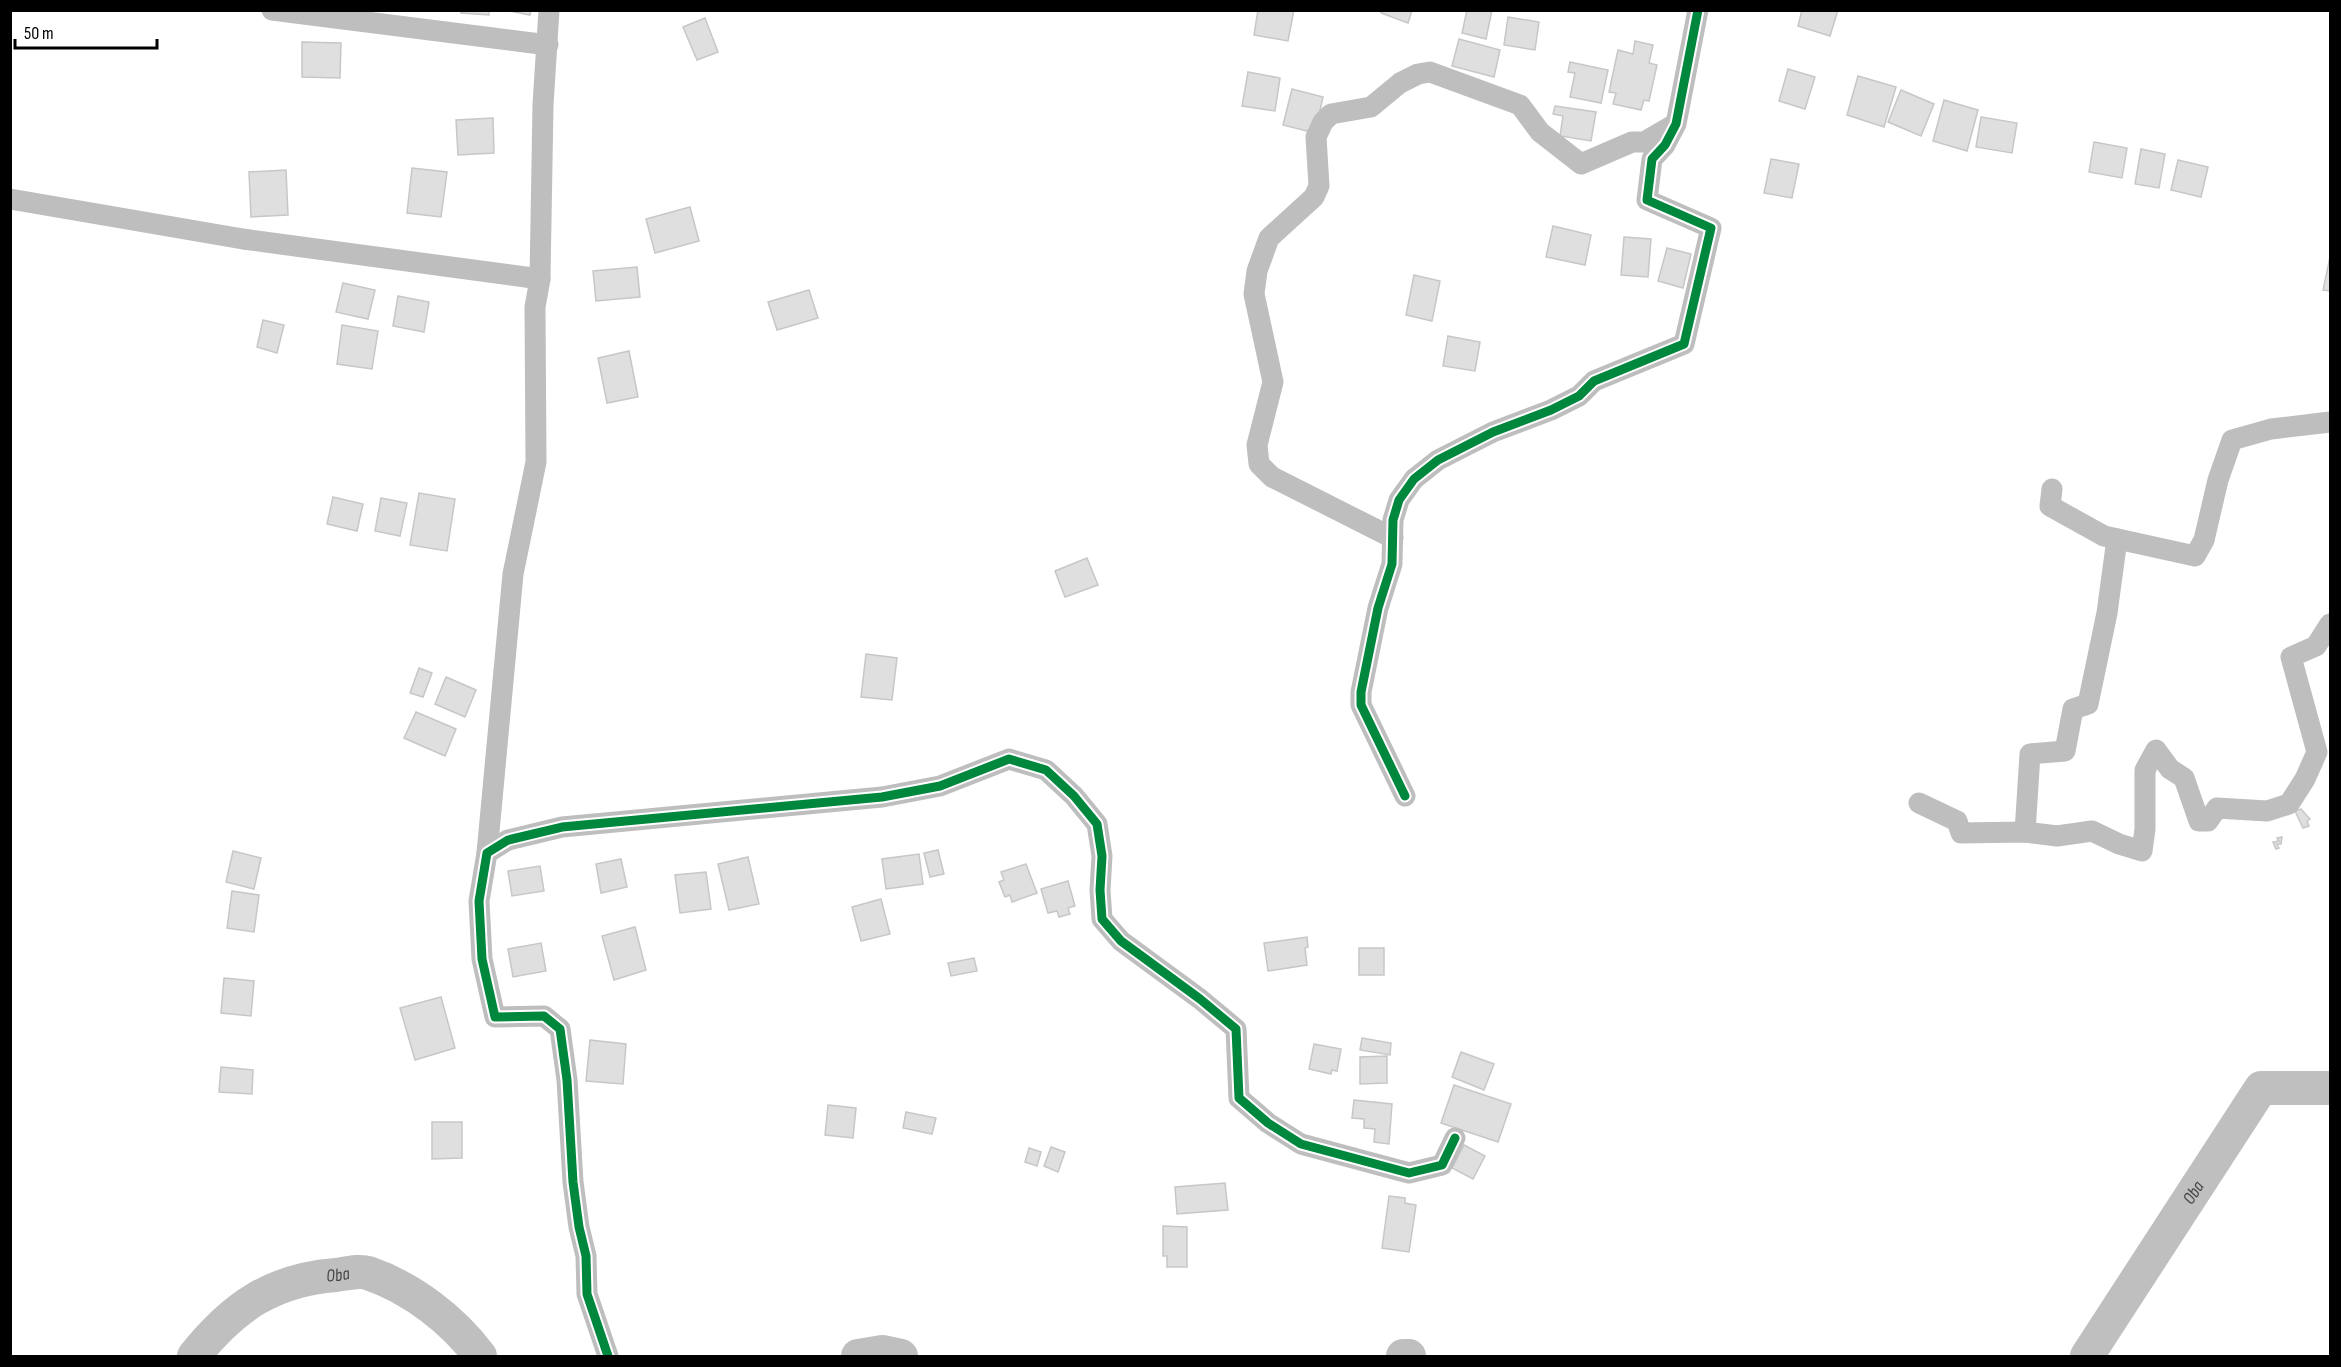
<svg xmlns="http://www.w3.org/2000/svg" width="2341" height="1367" viewBox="0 0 2341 1367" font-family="'Sofia Sans Condensed',sans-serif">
<rect width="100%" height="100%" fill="#fff"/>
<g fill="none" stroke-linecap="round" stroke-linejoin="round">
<g stroke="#bfbfbf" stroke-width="34">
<path id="s1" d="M194,1356C233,1307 272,1280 336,1275C345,1274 359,1270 368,1273C412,1288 453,1320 480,1356"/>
<polyline points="858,1356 882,1352 901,1356"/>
<polyline points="1403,1356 1409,1356"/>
<path id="s2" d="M2087,1356L2261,1088H2330"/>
</g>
</g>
<g fill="#dfdfdf" stroke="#c7c7c7" stroke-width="1.5">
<polygon points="461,10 489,10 489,15 461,13"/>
<polygon points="504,10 531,10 530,15"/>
<polygon points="1258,10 1294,10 1288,41 1254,35"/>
<polygon points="1381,10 1412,10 1408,23 1381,13"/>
<polygon points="1467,10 1492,10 1486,39 1462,33"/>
<polygon points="1802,10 1838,10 1830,36 1798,26"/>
<polygon points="1508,17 1539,22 1535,50 1504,45"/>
<polygon points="705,18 718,52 697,60 683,27"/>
<polygon points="1459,39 1500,50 1494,77 1452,66"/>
<polygon points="1635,41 1653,45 1649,63 1657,65 1649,101 1644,100 1641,110 1613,104 1616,93 1609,92 1618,50 1633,54"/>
<polygon points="302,42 341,43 340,78 302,77"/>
<polygon points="1570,62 1608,70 1601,103 1570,97 1575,73 1568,72"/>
<polygon points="1788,69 1815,77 1805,109 1779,101"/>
<polygon points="1248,72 1280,78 1275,111 1242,106"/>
<polygon points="1858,76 1896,87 1884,127 1847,115"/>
<polygon points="1292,89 1323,97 1315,133 1283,125"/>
<polygon points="1901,90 1934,104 1921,136 1888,122"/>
<polygon points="1944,100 1978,110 1967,151 1933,141"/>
<polygon points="1555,106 1596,112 1591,141 1560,136 1563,116 1553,114"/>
<polygon points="1981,117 2017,123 2012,153 1976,147"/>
<polygon points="493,118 494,153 458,155 456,120"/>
<polygon points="2094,142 2127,148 2122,178 2089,172"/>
<polygon points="2141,149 2165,154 2159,188 2135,184"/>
<polygon points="1771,159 1799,164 1792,198 1764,193"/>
<polygon points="2178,160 2208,167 2201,197 2171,190"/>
<polygon points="412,168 447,172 441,217 407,213"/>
<polygon points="286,170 288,215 251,217 249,172"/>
<polygon points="690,207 699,241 655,253 646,219"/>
<polygon points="1553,226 1591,235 1585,265 1546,257"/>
<polygon points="1624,237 1651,239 1648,277 1621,275"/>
<polygon points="1667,248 1691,254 1683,288 1658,281"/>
<polygon points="2330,257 2330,291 2323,290"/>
<polygon points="637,267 640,297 596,301 593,271"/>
<polygon points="1414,275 1440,281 1432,321 1406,315"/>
<polygon points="343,283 375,290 368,319 336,312"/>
<polygon points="809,290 818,318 777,330 768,302"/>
<polygon points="398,296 429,302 424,332 393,326"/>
<polygon points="263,320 284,325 277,353 257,347"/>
<polygon points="342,325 378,331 372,369 337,364"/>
<polygon points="1448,336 1480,342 1475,371 1443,366"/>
<polygon points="629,351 638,397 607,403 598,358"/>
<polygon points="419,493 455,499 447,551 410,545"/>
<polygon points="333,497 363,504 357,531 327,524"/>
<polygon points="381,498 407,503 400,536 375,531"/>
<polygon points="1087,558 1098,585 1065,597 1055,571"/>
<polygon points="866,654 897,658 892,700 861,697"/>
<polygon points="419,668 432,673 423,697 410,693"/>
<polygon points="446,677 476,690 465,717 435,704"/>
<polygon points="416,712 456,729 445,756 404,738"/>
<polygon points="2301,809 2310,819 2307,821 2309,826 2303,828 2295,811"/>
<polygon points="2282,837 2281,844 2277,844 2279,848 2276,849 2273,842 2279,841 2277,838"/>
<polygon points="938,850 944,874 930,877 924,853"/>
<polygon points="233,851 261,858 254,889 226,882"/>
<polygon points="919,854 923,884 886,889 882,859"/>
<polygon points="748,857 759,904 729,910 718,864"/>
<polygon points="621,859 627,887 601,893 596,864"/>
<polygon points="1026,864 1037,893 1012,902 1010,895 1005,897 999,882 1004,880 1001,872"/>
<polygon points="540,866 544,891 512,896 508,871"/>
<polygon points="706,872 711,909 680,913 675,875"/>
<polygon points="1068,881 1075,906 1068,908 1070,914 1059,917 1057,911 1048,913 1041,889"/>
<polygon points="232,891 259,895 254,932 227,928"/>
<polygon points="881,899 890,934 861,941 852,907"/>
<polygon points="635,927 646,970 614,980 602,936"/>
<polygon points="1307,937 1308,947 1305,948 1307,965 1268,971 1264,943"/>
<polygon points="541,943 546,971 513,977 508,949"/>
<rect x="1359" y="948" width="25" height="27"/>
<polygon points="974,958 977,971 951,976 948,963"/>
<polygon points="224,978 254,981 251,1016 221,1013"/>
<polygon points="441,997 455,1048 415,1060 400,1008"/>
<polygon points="1362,1038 1391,1043 1390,1055 1360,1050"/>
<polygon points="590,1040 626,1044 623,1084 586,1081"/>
<polygon points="1314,1044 1341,1049 1337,1071 1332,1070 1331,1074 1309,1069"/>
<polygon points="1461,1052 1494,1064 1484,1090 1452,1077"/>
<polygon points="1387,1056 1387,1083 1360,1084 1360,1057"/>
<polygon points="221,1067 253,1070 252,1094 219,1092"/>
<polygon points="1454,1085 1511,1104 1498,1142 1441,1123"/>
<polygon points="1354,1100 1392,1104 1389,1144 1374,1142 1375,1129 1364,1128 1364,1119 1352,1118"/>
<polygon points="828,1105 856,1108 853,1138 825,1135"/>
<polygon points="906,1112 936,1118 932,1134 903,1128"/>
<polygon points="432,1122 462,1122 462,1158 432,1159"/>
<polygon points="1464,1145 1485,1156 1473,1179 1452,1168"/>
<polygon points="1051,1147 1065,1152 1058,1172 1044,1166"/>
<polygon points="1029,1148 1041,1152 1037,1166 1025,1162"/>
<polygon points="1225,1183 1228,1210 1177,1214 1175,1187"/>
<polygon points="1389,1196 1405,1198 1405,1203 1416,1205 1409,1252 1382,1248"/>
<polygon points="1163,1226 1187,1227 1187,1267 1167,1267 1167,1256 1163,1256"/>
</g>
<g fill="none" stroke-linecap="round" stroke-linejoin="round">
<g stroke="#bebebe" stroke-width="21">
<polyline points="272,10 548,45"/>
<polyline points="10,199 243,239 540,279"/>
<polyline points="2052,489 2050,506 2104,536 2195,556 2204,540 2218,480 2232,440 2271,429 2330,422"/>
<polyline points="1393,538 1272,477 1259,464 1257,445 1273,382 1254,294 1257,271 1269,238 1314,197 1319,186 1316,137 1323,122 1331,114 1371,107 1400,83 1418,74 1430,72 1520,105 1540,132 1581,164 1632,142 1644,142 1675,124"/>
<polyline points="1405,796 1361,705 1361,692 1378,608 1392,564 1393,520 1399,500 1414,479 1438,460 1493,432 1551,410 1579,396 1594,381 1684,344 1711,228 1647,200 1652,159 1665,145 1676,124 1698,10"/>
<polyline points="1919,803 1957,821 1961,833 2025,832 2057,836 2092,831 2119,844 2142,851 2145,829 2145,770 2156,750 2170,769 2184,778 2199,821 2208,821 2217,808 2267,811 2289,804 2305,779 2317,752 2291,657 2316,646 2330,624"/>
<polyline points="2025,832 2030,754 2065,751 2073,709 2088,704 2107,613 2117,539"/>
<polyline points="487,853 513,574 536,462 535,307 540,279 543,105 549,10"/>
<polyline points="608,1356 587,1294 586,1256 579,1227 573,1182 567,1080 560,1029 544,1016 495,1017 482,959 479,901 487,853 508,840 562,827 882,797 940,786 1009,759 1046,770 1074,796 1097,824 1102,856 1100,890 1102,919 1121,941 1200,999 1236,1029 1239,1098 1268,1123 1301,1144 1409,1173 1442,1165 1455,1138"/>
</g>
<defs>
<g id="cycleway">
<polyline points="1405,796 1361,705 1361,692 1378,608 1392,564 1393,520 1399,500 1414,479 1438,460 1493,432 1551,410 1579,396 1594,381 1684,344 1711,228 1647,200 1652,159 1665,145 1676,124 1698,10"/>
<polyline points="608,1356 587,1294 586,1256 579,1227 573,1182 567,1080 560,1029 544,1016 495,1017 482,959 479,901 487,853 508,840 562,827 882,797 940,786 1009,759 1046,770 1074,796 1097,824 1102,856 1100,890 1102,919 1121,941 1200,999 1236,1029 1239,1098 1268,1123 1301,1144 1409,1173 1442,1165 1455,1138"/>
</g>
</defs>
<use href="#cycleway" stroke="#fff" stroke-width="13"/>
<use href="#cycleway" stroke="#00873e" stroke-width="9"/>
</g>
<g text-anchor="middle" stroke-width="4.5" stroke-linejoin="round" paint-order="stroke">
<g font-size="18" font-style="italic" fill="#444" stroke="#fff">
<text dy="6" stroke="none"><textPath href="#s2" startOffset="195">Oba</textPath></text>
<text dy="6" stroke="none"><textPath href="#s1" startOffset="171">Oba</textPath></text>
</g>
</g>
<rect width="2341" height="1367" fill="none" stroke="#000000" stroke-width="24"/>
<path d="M15 39v9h142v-9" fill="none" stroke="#000000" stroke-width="3"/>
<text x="24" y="39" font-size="18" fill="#000000" stroke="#ffffff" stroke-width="4.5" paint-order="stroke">50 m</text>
</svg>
